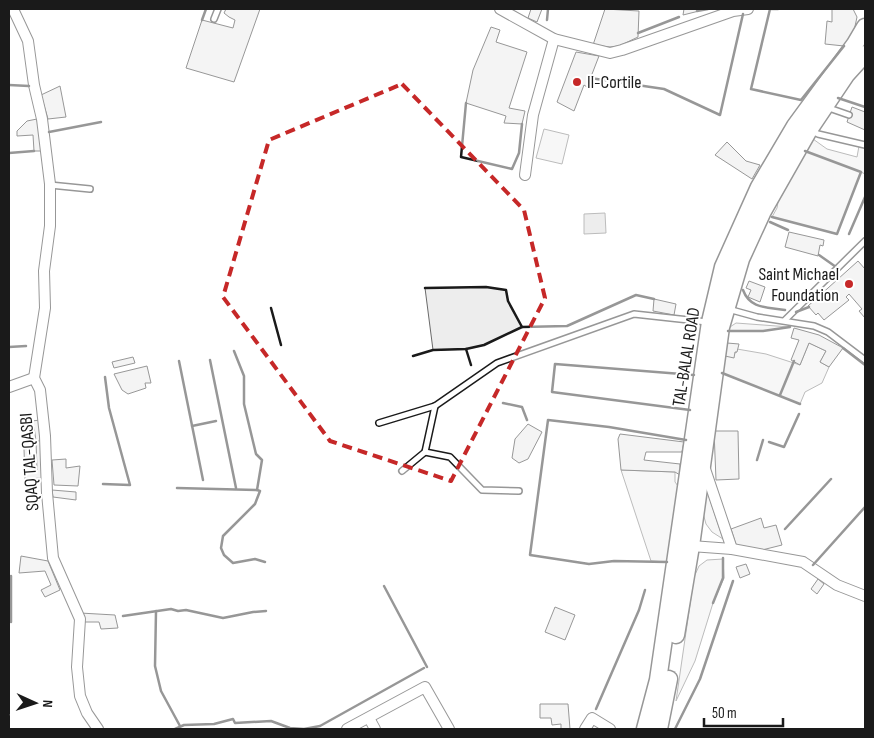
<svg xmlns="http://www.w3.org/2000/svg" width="874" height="738" viewBox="0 0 874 738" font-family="'Sofia Sans Condensed',sans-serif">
<rect width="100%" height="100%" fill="#fff"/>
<g fill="#ededed" stroke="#6a6a6a">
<polygon points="544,129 569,135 562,164 536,158"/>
<polygon points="813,139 827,149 857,157 859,146 865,147 865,174 861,172 837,234 772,217 777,208 778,202"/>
<polygon points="486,287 506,290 508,301 522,327 484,345 466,349 433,350 425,288"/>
<polygon points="736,323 790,327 763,331 728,331 730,327"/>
<polygon points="809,343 826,351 820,362 829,367 822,383 805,392 800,404 722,373 725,350 736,353 737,349 766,354 800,365"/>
<polygon points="621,470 675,472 675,482 678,486 667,562 651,561"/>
<polygon points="706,488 723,539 712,532 706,524 703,513"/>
<polygon points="723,559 724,578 713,603 695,661 676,701 694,577 699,566 707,560"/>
</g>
<polygon fill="#d7d7d7" stroke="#6a6a6a" points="605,213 606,233 584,234 584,214"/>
<g fill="#e6e6e6" stroke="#1a1a1a">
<polygon points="226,9 260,9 234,82 186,68 202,20 233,28 235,20 229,17 224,13"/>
<polygon points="531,9 542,9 537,22 528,18"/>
<polygon points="605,9 639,11 638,37 619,46 610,47 593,45"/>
<polygon points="684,9 699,9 699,11 683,15"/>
<polygon points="832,9 853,9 857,17 854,31 844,46 825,44 827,21 832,22"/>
<polygon points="491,27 500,30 496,42 527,52 509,108 525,111 522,124 504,123 506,116 466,103 473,70"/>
<polygon points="576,52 599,56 587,87 584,85 574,111 557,102"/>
<polygon points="60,86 66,117 48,119 41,95"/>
<polygon points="852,107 865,112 865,130 847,122"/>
<polygon points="37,119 42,151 34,151 33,135 17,136 17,131 27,121"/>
<polygon points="727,142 746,161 760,165 752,179 715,155"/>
<polygon points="789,232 824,240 823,246 820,245 818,256 785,247"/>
<polygon points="858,261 865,269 865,318 859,311 862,309 849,294 846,297 849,300 824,320 818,313 816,315 808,306"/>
<polygon points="749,281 765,287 760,302 748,297 751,290 746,288"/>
<polygon points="654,299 676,304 674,315 653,311"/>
<polygon points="794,328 819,335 843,348 829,367 820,362 826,351 809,343 800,365 791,360 799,340 791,338"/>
<polygon points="727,343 739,344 737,352 735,352 734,358 725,356"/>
<polygon points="133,357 135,363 114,368 112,362"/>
<polygon points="147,366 151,383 145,383 146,388 128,394 122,390 114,374"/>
<polygon points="40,420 44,441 36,441 34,427 26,428 24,422"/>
<polygon points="528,424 542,432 528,459 519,463 512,458 515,439"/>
<polygon points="714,431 738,431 739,479 716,480"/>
<polygon points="620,434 684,442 682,452 646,452 644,460 680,464 680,475 675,472 621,470 618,439"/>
<polygon points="36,441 44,441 43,478 25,479 24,449 31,449 32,471 37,470"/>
<polygon points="66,459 66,468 80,466 78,486 54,485 52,460"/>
<polygon points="52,490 76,492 76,500 53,497"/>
<polygon points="761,518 764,528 776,525 782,545 762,550 736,545 731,529"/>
<polygon points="21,556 48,561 60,590 45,597 41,590 51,585 45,571 19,573"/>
<polygon points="746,564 750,574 740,578 736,567"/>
<polygon points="818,579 824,584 817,594 811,589"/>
<polygon points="555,607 575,615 565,640 545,632"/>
<polygon points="80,613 115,615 118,628 101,629 99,622 83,622"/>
<polygon points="540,704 568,704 570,729 561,729 561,724 552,725 551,718 540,718"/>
</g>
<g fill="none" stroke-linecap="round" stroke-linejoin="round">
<defs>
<g id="service">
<polyline points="214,19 218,9"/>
<polyline points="826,107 849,115"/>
<polyline points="810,130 818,134 865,145"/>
<polyline points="50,185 90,189"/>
<polyline points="728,309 757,317 814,326 828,332 865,360"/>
<polyline points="785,320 865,241"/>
<polyline points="379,423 435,406 497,363 634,314 707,322"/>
<polyline points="425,452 450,457 482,490 519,491"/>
<polyline points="402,471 425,452 435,406"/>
</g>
<g id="minor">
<polyline points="13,9 28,41 34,85 42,119 50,184 50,226 44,271 45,308 34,378 40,390 45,436 47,493 53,558 80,619 77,667 80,696 87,713 98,729"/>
<polyline points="500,9 554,39 610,53 622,50 733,11 748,9"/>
<polyline points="525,175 533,115 554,39"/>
<polyline points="9,387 34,378"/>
<polyline points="704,466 732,549"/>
<polyline points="691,546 732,549 803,562 837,585 865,596"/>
<polyline points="369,718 375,729"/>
<polyline points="347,729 425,687 449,729"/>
<polyline points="585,729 592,718 610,729"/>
</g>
<g id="trunk">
<polyline points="676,635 691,546 721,327 741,259 763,211 809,130 846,75 865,54"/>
<polyline points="645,729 658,680 710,322 723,267 759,187 795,126 855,44 865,27"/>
<polyline points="659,729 669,679"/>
</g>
</defs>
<use href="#service" stroke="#1a1a1a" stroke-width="8"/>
<use href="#minor" stroke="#1a1a1a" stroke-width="12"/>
<use href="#trunk" stroke="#1a1a1a" stroke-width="19"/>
<use href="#service" stroke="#fff" stroke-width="5"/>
<use href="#minor" stroke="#fff" stroke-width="10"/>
<use href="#trunk" stroke="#fff" stroke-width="16"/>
<g stroke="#1a1a1a" stroke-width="2.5">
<polyline points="778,9 770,9 751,89 801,100 844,46"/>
<polyline points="697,11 708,9"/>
<polyline points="202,20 206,9"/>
<polyline points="547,20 548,9"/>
<polyline points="638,33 679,17"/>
<polyline points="590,78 664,89 720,115 743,14"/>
<polyline points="9,85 29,86"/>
<polyline points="838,98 865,107"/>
<polyline points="466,103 461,157 512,169 519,153 522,124"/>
<polyline points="49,132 101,122"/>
<polyline points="9,153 34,151"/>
<polyline points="772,217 837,234 861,172 805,151"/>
<polyline points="770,222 788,230"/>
<polyline points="849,234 865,197"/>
<polyline points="819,255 836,267"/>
<polyline points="425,288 486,287 506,290 508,301 522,327"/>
<path d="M743,290C750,309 767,307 785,310"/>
<polyline points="271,308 281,345"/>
<polyline points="796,312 809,307"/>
<polyline points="728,331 763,331 790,327"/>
<polyline points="9,347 26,346"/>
<polyline points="843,348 865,365"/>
<polyline points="466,349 471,365"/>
<polyline points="234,351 244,376 244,404 256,454 262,460 257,490"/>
<polyline points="413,356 433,350 466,349 484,345 522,327 567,326 636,295 654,299"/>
<polyline points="210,360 236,488"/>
<polyline points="179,361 203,480"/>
<polyline points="722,373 800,404"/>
<polyline points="780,395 794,361"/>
<polyline points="503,403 522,407 527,420"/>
<polyline points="690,410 552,392 555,364 694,375"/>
<polyline points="192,426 216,421"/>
<polyline points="769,442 784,447 799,414"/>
<polyline points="757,460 763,440"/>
<polyline points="103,484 130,485 109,408 105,377"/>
<polyline points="177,488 257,490 260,491 255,504 223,536 221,548 224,555 233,563 255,559 265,562"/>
<polyline points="785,529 831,479"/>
<polyline points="667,562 614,561 589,564 530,555 548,420 609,427 686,440"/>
<polyline points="813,565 865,507"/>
<polyline points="11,576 11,622"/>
<polyline points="384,586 427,667"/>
<polyline points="713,603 723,578 723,558"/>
<polyline points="156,611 155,666 161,691 180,726"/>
<polyline points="123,616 171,609 178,611 186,610 223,618 253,612 266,611"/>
<polyline points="596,709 639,610 645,590"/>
<polyline points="175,729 184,725 214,724 233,719 235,723 271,721 290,728 304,729 320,726 424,668"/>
<polyline points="675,729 700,679 733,581"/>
</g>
</g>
<path d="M0 0H874V738H0ZM402,84L524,210L545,298L451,481L330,441L223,297L269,140Z" fill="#fff" fill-opacity=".55" fill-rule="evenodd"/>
<path fill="none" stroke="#c62828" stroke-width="4" stroke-dasharray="10 6" stroke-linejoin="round" d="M402,84L524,210L545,298L451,481L330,441L223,297L269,140Z"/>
<g fill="#c62828" stroke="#fff" stroke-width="2">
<circle cx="577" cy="82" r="5"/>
<circle cx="849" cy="284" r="5"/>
</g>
<g text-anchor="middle" stroke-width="4" stroke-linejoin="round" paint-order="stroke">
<g font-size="18" fill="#1a1a1a" stroke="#fff" text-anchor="start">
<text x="587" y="88">Il-Cortile</text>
<text x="839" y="280" text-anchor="end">Saint Michael<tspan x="839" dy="21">Foundation</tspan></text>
</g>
<g font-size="18" fill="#1a1a1a" stroke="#fff">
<text transform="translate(686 357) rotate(-81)" y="6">TAL-BALAL ROAD</text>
<text transform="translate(29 462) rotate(-94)" y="6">SQAQ TAL-QASBI</text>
</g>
</g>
<rect width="874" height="738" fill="none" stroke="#1a1a1a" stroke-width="20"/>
<g transform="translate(35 703) rotate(93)" stroke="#ffffff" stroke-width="4" paint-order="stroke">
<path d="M0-4L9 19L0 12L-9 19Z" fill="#1a1a1a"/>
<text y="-8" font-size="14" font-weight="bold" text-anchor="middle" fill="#1a1a1a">N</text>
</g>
<path d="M704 718v8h79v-8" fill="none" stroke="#1a1a1a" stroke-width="2.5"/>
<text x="712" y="718" font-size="15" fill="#1a1a1a" stroke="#ffffff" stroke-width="4" paint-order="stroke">50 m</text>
</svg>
